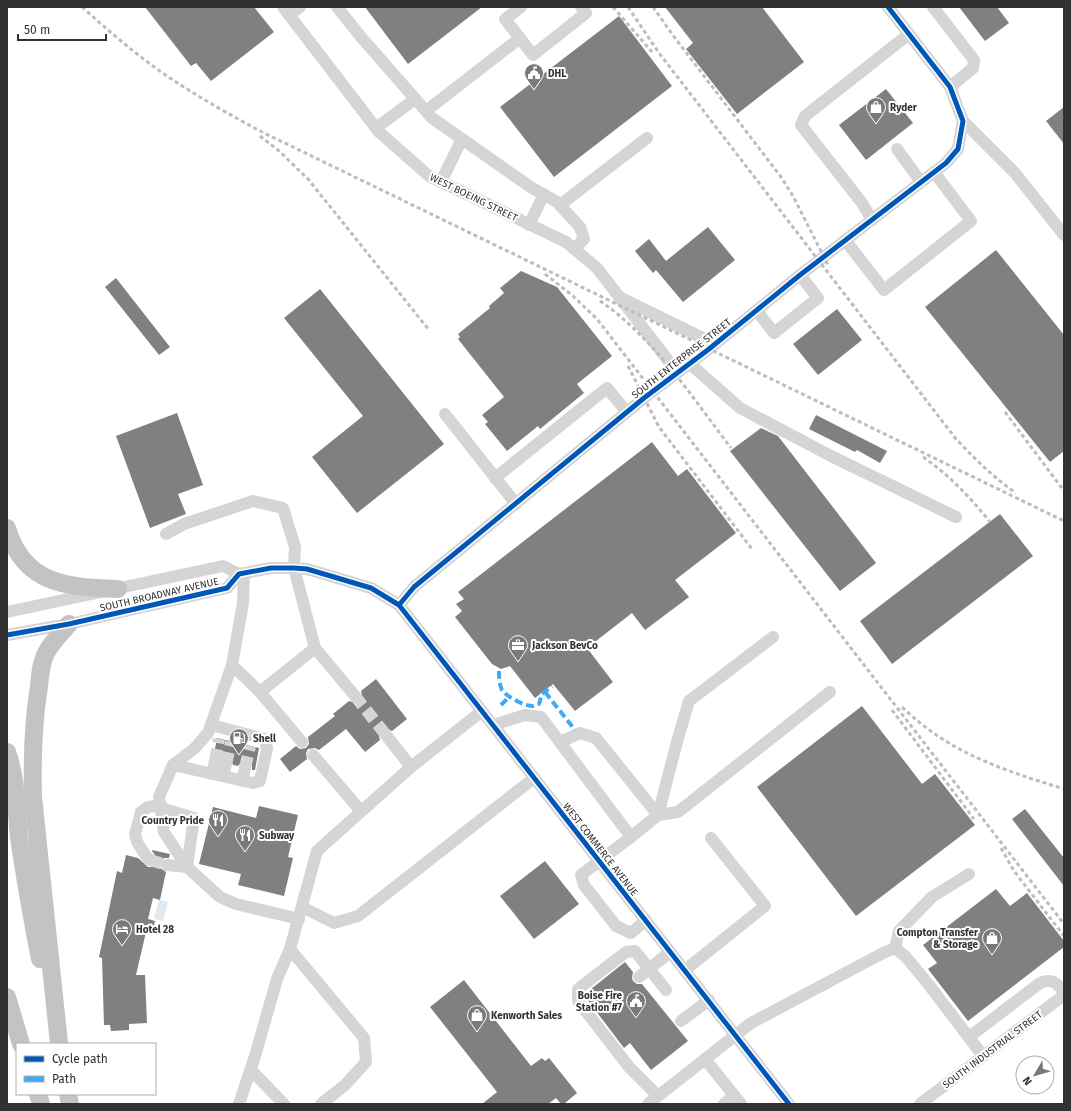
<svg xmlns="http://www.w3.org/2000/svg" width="1071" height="1111" viewBox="0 0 1071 1111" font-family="'Fira Sans',sans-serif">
<rect width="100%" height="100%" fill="#fff"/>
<polygon fill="#dee9f0" points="159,900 168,902 163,921 154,919"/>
<g fill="#808080">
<polygon points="145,7 254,7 274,32 211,81 196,63 191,66"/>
<polygon points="365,7 482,7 408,64"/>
<polygon points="665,7 762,7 804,62 737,114 686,49 693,43"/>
<polygon points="959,7 997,7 1009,23 985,41"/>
<polygon points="619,16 672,86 554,177 500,107"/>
<polygon points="886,89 913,123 866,160 839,125"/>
<polygon points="1064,107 1064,144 1046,121"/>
<polygon points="708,227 735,260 683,302 656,270 653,273 635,251 649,239 666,261"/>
<polygon points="996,250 1064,335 1064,451 1050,462 925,307"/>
<polygon points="521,271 557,287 612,356 577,384 584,393 540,429 538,426 507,451 485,424 488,422 482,415 504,397 458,339 460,337 458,334 490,308 489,306 504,293 500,288"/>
<polygon points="116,278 170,347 159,355 105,287"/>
<polygon points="320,289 444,444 357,513 312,457 363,416 284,318"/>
<polygon points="837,309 862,340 818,375 793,344"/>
<polygon points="177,413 203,485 178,494 186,514 150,528 116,436"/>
<polygon points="816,415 887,451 880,463 857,450 855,452 809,429"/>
<polygon points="761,428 778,436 876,563 840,591 730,451"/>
<polygon points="652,442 678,476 687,469 736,533 675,580 689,597 645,630 632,613 587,648 613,682 575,711 553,684 535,698 510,666 501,669 492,664 455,617 462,611 456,604 464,599 458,592"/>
<polygon points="1000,514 1033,556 892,664 860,621"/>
<polygon points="376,679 407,719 392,731 385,728 381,729 379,736 380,740 365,752 346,729 319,750 315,748 308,749 306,753 307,759 290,772 280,759 296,746 300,749 306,748 309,744 308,737 335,716 333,714 349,701 356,703 360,701 362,695 361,691"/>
<polygon points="862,706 922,784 935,774 975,825 856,916 757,787"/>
<polygon points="217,738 259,748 255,770 252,770 252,765 247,761 242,761 238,766 233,765 231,759 228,757 222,758 220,755 214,754"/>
<polygon points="259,806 298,815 288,857 293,858 284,896 238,885 241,874 199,864 213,807 256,818"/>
<polygon points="1025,809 1064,858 1064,886 1012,819"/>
<polygon points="152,850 170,854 169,858 164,858 160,864 160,868 166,872 160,900 153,898 148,919 155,921 152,934 146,932 136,975 145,975 147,1023 129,1024 129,1030 111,1031 110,1025 104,1025 102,958 99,957 117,871 122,873 126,855 138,858 148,867 152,867 155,866 157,858 152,851"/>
<polygon points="545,861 579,904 534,939 500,896"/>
<polygon points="996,889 1010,906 1027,893 1064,941 1064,947 968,1021 928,969 937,963 923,945"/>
<polygon points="625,962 633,972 632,978 633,981 637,984 642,984 688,1041 651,1070 630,1043 624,1048 586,998 586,993"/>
<polygon points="464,980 531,1066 542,1058 545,1061 549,1058 577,1093 564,1104 561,1104 556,1098 548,1104 482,1104 497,1092 430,1007"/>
</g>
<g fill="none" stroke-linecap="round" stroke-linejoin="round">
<g stroke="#d6d6d6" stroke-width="12" stroke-dasharray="12 6" stroke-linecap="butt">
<polyline points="355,696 386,735"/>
<polyline points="215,761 219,739"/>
<polyline points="226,764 231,742"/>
<polyline points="245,768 250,746"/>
<polyline points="150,860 167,865"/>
</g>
<g stroke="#d5d5d5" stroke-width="12">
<polyline points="283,7 379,132 429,176 566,242 597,268 677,372"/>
<polyline points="337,7 361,37 432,118 532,188 557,202 580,227 584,239 574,249"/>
<polyline points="521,7 505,19 533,55 586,13 581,7"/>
<polyline points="888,7 950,87 963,121 1015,173 1064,235"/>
<polyline points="933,7 974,60 973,68 950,87"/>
<polyline points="289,15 300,7"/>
<polyline points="426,111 520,38"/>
<polyline points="376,128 415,99"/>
<polyline points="897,149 921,182"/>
<polyline points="441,182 462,139"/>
<polyline points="560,205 647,138"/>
<polyline points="872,220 862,203 801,125 805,116 909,34"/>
<polyline points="529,225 544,194"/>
<polyline points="845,240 884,290 971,221 934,172"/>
<polyline points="621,298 715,344"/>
<polyline points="757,311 774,333 818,298 800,275"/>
<polyline points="689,363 740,408 829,455 956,517"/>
<polyline points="445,414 516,504"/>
<polyline points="495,478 607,388 627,412"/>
<polyline points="166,534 184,524 253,501 283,508 295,547 294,568 315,648 260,692"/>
<polyline points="244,574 243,603 232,665 208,733 195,748 173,765 159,797 164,832 187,867 220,897 236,904 299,919"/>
<polyline points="399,605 414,587 644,398 709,349 800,275 946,163 958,149 963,121"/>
<polyline points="7,612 223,566 239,574"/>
<polyline points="7,635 69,624 227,588 239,574 271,568 294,568 307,569 371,588 399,605 789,1104"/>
<polyline points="315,648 355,696"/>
<polyline points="232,665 260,692 302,742"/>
<polyline points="493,725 525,715 541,717 631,837 581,875 584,885 616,926 631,933 646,920"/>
<polyline points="386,735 411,767"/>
<polyline points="560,742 580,733 596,738 658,815"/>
<polyline points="313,755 361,811"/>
<polyline points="173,765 253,783 260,781 267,749 265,739 211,725"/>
<polyline points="212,774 215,761"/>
<polyline points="223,776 226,764"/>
<polyline points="242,781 245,768"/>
<polyline points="161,808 194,818 187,867"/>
<polyline points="658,815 677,742 689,701 773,637"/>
<polyline points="631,837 658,815 678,812 830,692"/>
<polyline points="150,860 146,856 137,842 135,834 141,812 148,807 161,805"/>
<polyline points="167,865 187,867"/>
<polyline points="302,907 334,923 358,916 534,778"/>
<polyline points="895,948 899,931 932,897 969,874"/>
<polyline points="290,949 364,1038 366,1062 345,1085 321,1104"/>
<polyline points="685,970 765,906 711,838"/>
<polyline points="639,977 670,952"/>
<polyline points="681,1021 709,1000"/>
<path d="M969,1037L1040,983C1052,978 1057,983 1064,992"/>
<polyline points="705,1059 741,1104"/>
<polyline points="251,1070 284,1104"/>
<polyline points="658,1096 629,1067 578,1001 578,989 626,952 635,951 666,990"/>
<polyline points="239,1104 255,1056 277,979 290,949 317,851 411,767 482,711"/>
<polyline points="648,1104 751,1023 883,953 895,948 906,957 929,985 983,1056"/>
<polyline points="724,1104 734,1096"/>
<polyline points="920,1104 1064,995"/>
</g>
<g stroke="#c3c3c3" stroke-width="18">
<path d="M7,528C24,585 67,587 118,589"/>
<path d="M7,752C17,779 16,810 19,838C25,878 32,919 40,959"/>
<polyline points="7,997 21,1044"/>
<path d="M59,1043L33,797C32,759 33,723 39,686C40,675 41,663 46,653C52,642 61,633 69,624"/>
<polyline points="38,1094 41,1104"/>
<polyline points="68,1094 70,1104"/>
</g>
<g stroke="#bdbdbd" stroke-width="3" stroke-dasharray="4 3" stroke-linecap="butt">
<path d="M82,7C111,33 141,59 173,80C202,99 232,116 262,132L1064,521"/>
<polyline points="613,7 652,52"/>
<path d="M628,7L659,53L956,439C975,459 994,478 1016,493"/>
<polyline points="653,7 672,34 781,177 793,196 828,265"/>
<polyline points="260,136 279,151 308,179 429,330"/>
<polyline points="545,274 573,296 597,319 1064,924"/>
<path d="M600,301C652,336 693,398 731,448"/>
<polyline points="628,366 659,427 752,549"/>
<polyline points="1005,412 1064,491"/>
<path d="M923,457C949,475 970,497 990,522"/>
<path d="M902,707C951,754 1001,769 1064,789"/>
<polyline points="892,710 974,819"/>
<polyline points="1001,848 1014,871 1064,936"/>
</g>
<g stroke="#3fa9f5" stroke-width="4" stroke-dasharray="8 4" stroke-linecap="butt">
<path d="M499,671C499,677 499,684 502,690C507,697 524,706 533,706C535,706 537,704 539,704L542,694L552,686"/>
<polyline points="545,692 575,730"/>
<polyline points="501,705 509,697"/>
</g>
<defs>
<g id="cycleway">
<polyline points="399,605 414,587 644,398 709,349 800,275 946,163 958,149 963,121 950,87 888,7"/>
<polyline points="7,635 69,624 227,588 239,574 271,568 294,568 307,569 371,588 399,605 789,1104"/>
</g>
</defs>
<use href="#cycleway" stroke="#fff" stroke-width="8"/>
<use href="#cycleway" stroke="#0057b8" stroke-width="5"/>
</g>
<defs>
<symbol id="civic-pin" viewBox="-11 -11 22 30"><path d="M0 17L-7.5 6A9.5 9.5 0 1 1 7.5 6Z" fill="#797979" stroke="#fff"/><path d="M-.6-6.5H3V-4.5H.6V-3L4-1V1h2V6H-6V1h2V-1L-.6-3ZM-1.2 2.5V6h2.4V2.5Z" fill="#fff"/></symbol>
<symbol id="shop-pin" viewBox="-11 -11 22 30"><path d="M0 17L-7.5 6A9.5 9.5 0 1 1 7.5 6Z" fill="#797979" stroke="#fff"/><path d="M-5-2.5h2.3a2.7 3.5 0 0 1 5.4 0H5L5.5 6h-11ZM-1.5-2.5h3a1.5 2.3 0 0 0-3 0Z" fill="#fff"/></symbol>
<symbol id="office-pin" viewBox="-11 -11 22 30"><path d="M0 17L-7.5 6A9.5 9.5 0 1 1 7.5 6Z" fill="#797979" stroke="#fff"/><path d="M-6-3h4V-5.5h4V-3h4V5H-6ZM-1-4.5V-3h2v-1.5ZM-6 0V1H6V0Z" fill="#fff"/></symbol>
<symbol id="fuel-pin" viewBox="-11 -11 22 30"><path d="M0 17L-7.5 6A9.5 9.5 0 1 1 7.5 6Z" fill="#797979" stroke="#fff"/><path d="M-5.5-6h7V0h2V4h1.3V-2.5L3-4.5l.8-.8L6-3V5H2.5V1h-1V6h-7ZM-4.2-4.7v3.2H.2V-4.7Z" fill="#fff"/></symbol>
<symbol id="restaurant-pin" viewBox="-11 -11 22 30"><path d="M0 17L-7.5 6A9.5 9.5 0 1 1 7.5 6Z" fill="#797979" stroke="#fff"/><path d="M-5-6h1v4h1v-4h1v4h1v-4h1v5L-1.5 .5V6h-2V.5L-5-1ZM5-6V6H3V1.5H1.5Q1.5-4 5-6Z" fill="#fff"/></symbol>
<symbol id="hotel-pin" viewBox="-11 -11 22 30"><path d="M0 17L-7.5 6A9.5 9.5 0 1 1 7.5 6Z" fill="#797979" stroke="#fff"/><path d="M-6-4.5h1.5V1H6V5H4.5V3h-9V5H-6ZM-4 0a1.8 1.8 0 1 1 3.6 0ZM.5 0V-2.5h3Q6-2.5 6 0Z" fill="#fff"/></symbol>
</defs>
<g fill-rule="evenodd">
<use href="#civic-pin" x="523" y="62" width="22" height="30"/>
<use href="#shop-pin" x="865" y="96" width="22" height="30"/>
<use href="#office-pin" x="507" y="634" width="22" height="30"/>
<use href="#fuel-pin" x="228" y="727" width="22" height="30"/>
<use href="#restaurant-pin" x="207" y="809" width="22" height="30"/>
<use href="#restaurant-pin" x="234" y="824" width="22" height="30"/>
<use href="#hotel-pin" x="111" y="918" width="22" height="30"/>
<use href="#shop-pin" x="981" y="927" width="22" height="30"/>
<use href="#civic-pin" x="625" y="990" width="22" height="30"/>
<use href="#shop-pin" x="466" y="1004" width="22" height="30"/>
</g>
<g text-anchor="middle" stroke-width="4" stroke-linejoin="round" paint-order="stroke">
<g font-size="10" font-weight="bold" fill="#313131" stroke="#fff" text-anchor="start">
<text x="548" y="77">DHL</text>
<text x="890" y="111">Ryder</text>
<text x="532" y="649">Jackson BevCo</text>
<text x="253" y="742">Shell</text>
<text x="204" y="824" text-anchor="end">Country Pride</text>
<text x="259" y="839">Subway</text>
<text x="136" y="933">Hotel 28</text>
<text x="978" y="936" text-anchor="end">Compton Transfer<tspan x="978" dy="12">&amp; Storage</tspan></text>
<text x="622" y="999" text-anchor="end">Boise Fire<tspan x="622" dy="12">Station #7</tspan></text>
<text x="491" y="1019">Kenworth Sales</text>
</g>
<g font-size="10" fill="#313131" stroke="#fff">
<text transform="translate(474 197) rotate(26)" y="4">WEST BOEING STREET</text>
<text transform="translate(681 358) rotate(-38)" y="4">SOUTH ENTERPRISE STREET</text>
<text transform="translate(159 594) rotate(-13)" y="4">SOUTH BROADWAY AVENUE</text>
<text transform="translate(601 849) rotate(52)" y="4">WEST COMMERCE AVENUE</text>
<text transform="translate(992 1049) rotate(-37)" y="4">SOUTH INDUSTRIAL STREET</text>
</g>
</g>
<rect width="1071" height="1111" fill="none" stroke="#313131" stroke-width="16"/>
<rect x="16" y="1043" width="140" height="52" fill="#ffffff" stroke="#adadad"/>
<rect x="24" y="1056" width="20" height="6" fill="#0057b8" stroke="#adadad"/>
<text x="52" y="1063" font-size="12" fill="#313131">Cycle path</text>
<rect x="24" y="1076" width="20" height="6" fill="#3fa9f5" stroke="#adadad"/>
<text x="52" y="1083" font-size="12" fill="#313131">Path</text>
<g transform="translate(1035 1075) rotate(232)"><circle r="19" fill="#ffffff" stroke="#adadad"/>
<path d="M0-3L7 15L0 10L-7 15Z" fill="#797979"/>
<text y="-6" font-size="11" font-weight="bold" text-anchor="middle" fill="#313131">N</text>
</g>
<path d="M18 34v6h88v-6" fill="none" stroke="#313131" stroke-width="2"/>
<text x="24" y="34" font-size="12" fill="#313131" stroke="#ffffff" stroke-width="3" paint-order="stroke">50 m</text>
</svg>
